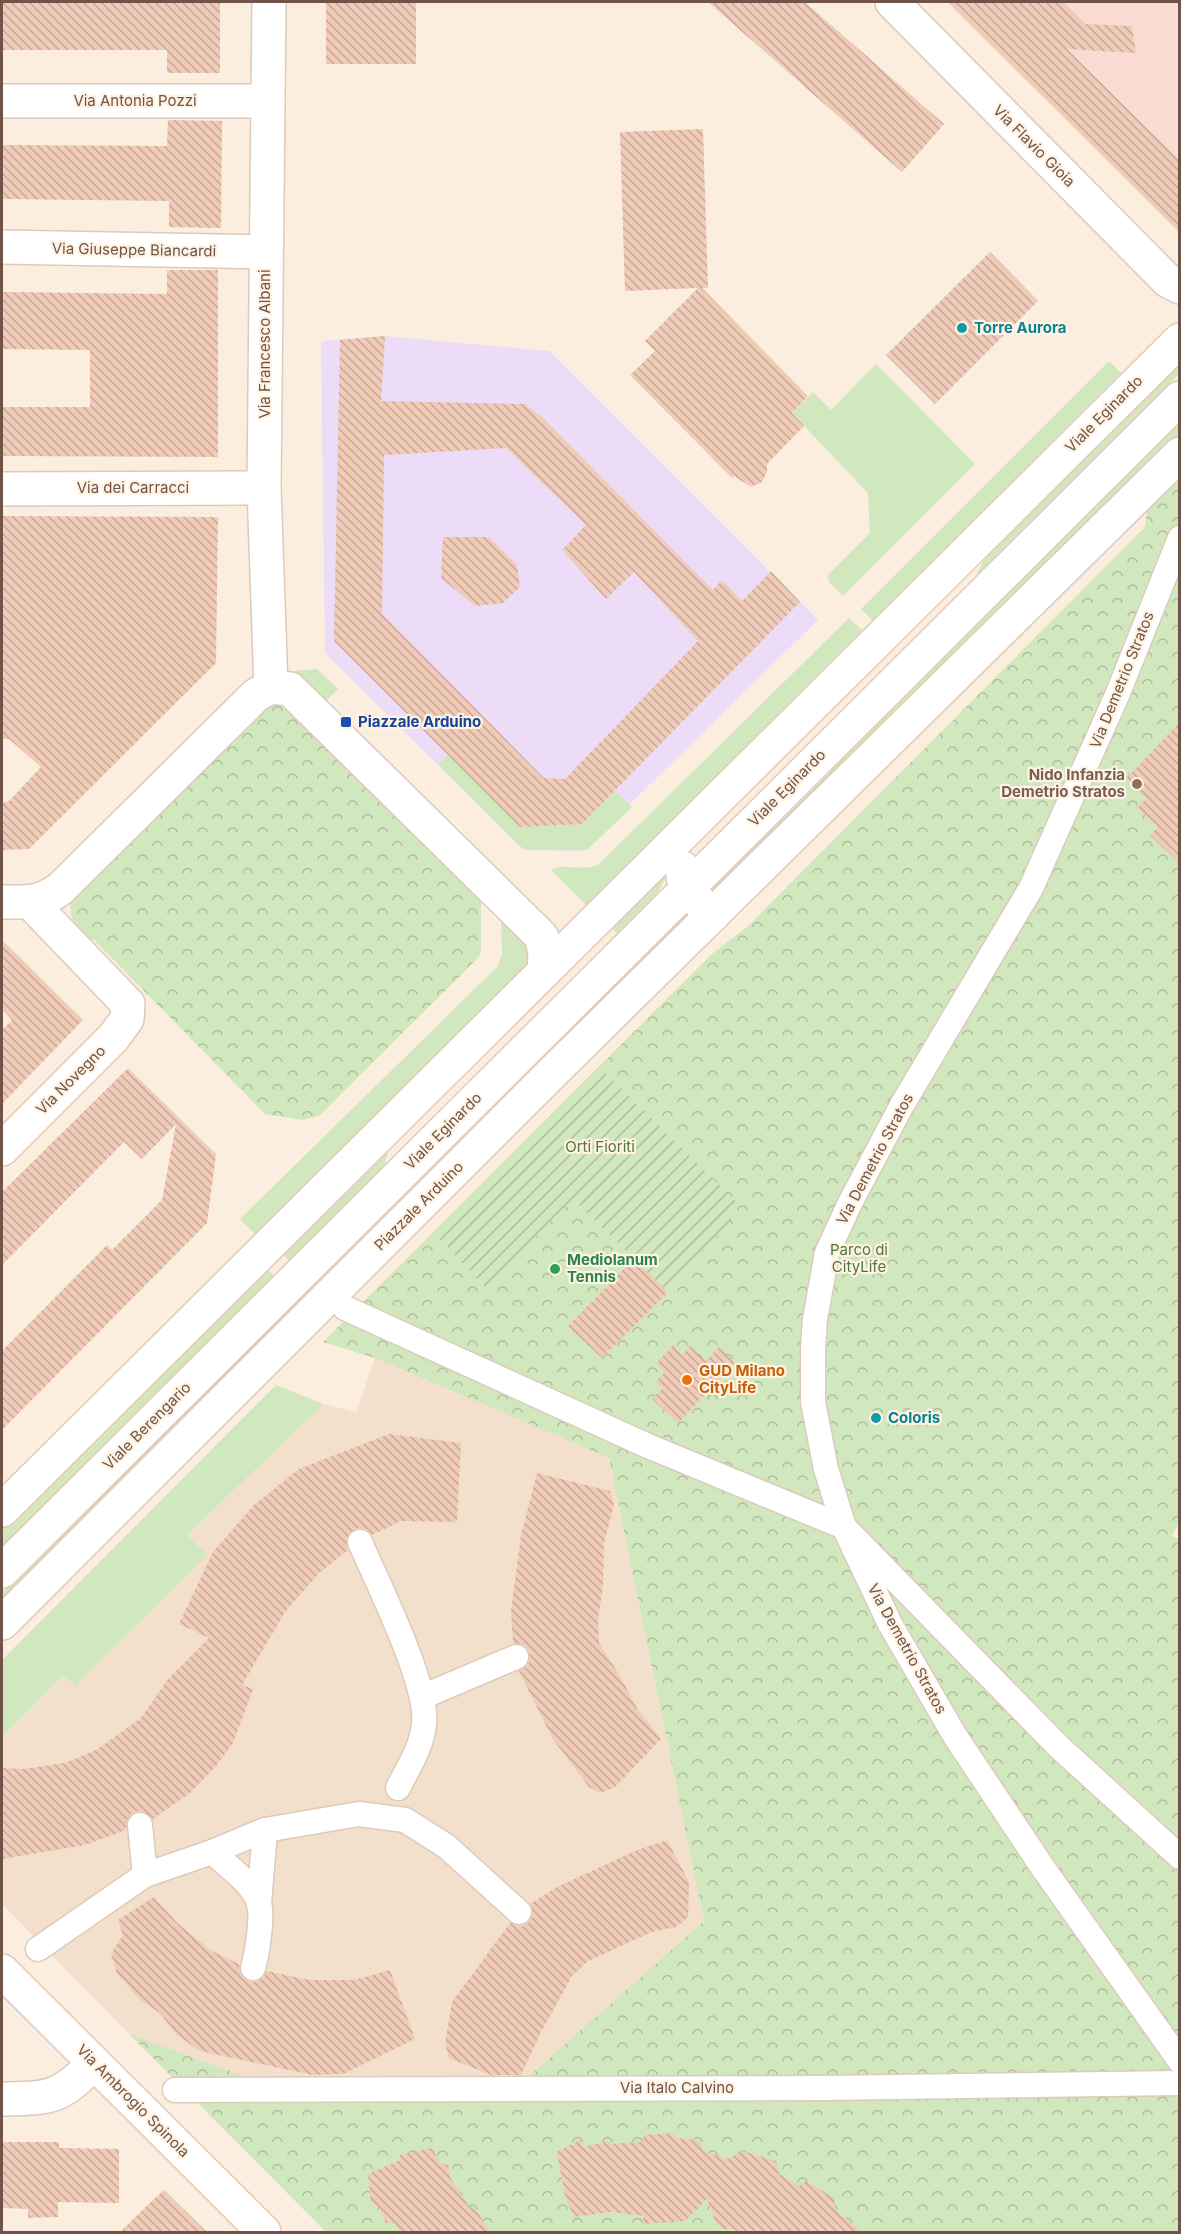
<svg xmlns="http://www.w3.org/2000/svg" width="1181" height="2234" viewBox="0 0 1181 2234" font-family="Inter,sans-serif">
<defs>
<pattern id="park-crowns" width="20" height="18" patternUnits="userSpaceOnUse" patternTransform="scale(1.5)"><rect width="20" height="18" fill="#d1e7be"/><path d="M2 6a3 3 0 1 1 6 0M12 15a3 3 0 1 1 6 0" fill="none" stroke="#aebe9c"/></pattern>
<pattern id="garden-furrows" width="10" height="10" patternUnits="userSpaceOnUse" patternTransform="scale(1.5)"><rect width="10" height="10" fill="#d1e7be"/><path d="M-1 1l2-2M0 10L10 0M9 11l2-2" fill="none" stroke="#aebe9c"/></pattern>
<pattern id="building-back-hatch" width="6" height="6" patternUnits="userSpaceOnUse" patternTransform="scale(1.5)"><rect width="6" height="6" fill="#f0cbb7"/><path d="M-1 5l2 2M0 0l6 6M5-1l2 2" fill="none" stroke="#c7a797"/></pattern>
</defs>
<rect width="100%" height="100%" fill="#fbeedf"/>
<polygon fill="#f2e0cd" points="375,1358 609,1458 704,1921 520,2085 251,2079 128,2033 2,1904 2,1737 63,1675 75,1686 206,1555 187,1535 324,1404 356,1412"/>
<polygon fill="#fbdcd2" points="948,2 1179,2 1179,232"/>
<polygon fill="#ecdcf7" points="385,336 549,351 818,620 582,851 524,850 325,653 321,341"/>
<g fill="#d1e7be">
<polygon points="1109,361 1121,373 873,621 861,609"/>
<polygon points="1179,361 1179,374 979,574 977,573 989,551"/>
<polygon points="876,364 975,464 843,596 829,582 828,575 870,533 868,493 792,413 813,392 831,410"/>
<polygon points="1179,423 1179,439 711,895 711,887"/>
<path d="M849,618L862,630L586,905L551,870C564,862 583,872 598,865Z"/>
<polygon points="317,669 338,689 320,707 298,681 295,671"/>
<polygon points="448,755 520,827 582,824 615,791 632,807 587,850 524,850 438,764"/>
<polygon points="667,872 668,873 658,892 617,933 610,926"/>
<polygon points="689,909 698,917 649,966 639,957"/>
<polygon points="501,918 535,948 532,959 255,1234 240,1219 497,967 502,955"/>
<polygon points="618,979 627,988 334,1279 325,1270"/>
<polygon points="389,1147 384,1167 290,1262 281,1252"/>
<polygon points="265,1267 275,1277 2,1549 2,1530"/>
<polygon points="298,1297 306,1305 2,1608 2,1593"/>
<polygon points="276,1385 324,1404 187,1535 207,1555 75,1686 63,1675 2,1737 2,1660"/>
</g>
<g fill="url(#park-crowns)">
<polygon points="1179,477 1180,1520 1172,1536 1180,1540 1179,2232 326,2232 128,2033 251,2079 519,2085 704,1921 609,1458 375,1358 323,1342 712,954 747,927 1145,527 1147,511"/>
<path d="M286,702L481,899V953L475,961L320,1115L303,1120L265,1114L94,940C72,933 69,915 71,895L264,703Z"/>
</g>
<polygon fill="url(#garden-furrows)" points="599,1067 735,1200 730,1222 664,1288 573,1199 485,1287 434,1233"/>
<g fill="url(#building-back-hatch)" fill-rule="evenodd">
<polygon points="2,2 220,2 220,73 167,73 167,50 2,50"/>
<rect x="326" y="2" width="90" height="62"/>
<polygon points="708,2 805,2 944,124 902,172"/>
<polygon points="948,2 1063,2 1085,24 1132,26 1136,53 1067,49 1179,160 1179,232"/>
<polygon points="168,120 222,121 221,228 169,227 169,201 2,199 2,145 167,146"/>
<polygon points="703,129 708,288 702,288 808,396 792,413 804,426 767,464 767,472 762,482 751,487 734,476 732,478 630,375 655,351 645,341 698,288 625,291 620,132"/>
<polygon points="990,252 1038,301 935,404 886,355"/>
<polygon points="167,270 218,270 218,457 2,456 2,407 90,407 90,350 2,349 2,292 167,294"/>
<path d="M385,336L381,401L525,404L542,417L713,590L722,580L742,601L771,571L800,602L582,824L520,827L334,641L340,340ZM506,448L586,525L562,550L606,599L634,572L698,641L565,779L544,778L382,614L384,455Z"/>
<polygon points="2,516 218,517 216,663 29,849 2,850 2,802 8,802 41,767 9,739 2,739"/>
<polygon points="443,537 489,537 517,565 520,587 503,603 475,606 441,578"/>
<polygon points="1179,723 1179,863 1150,835 1158,827 1137,808 1146,799 1126,779"/>
<polygon points="2,940 83,1020 2,1104 2,1030 12,1020 2,1009"/>
<polygon points="128,1068 216,1154 207,1223 2,1430 2,1351 107,1245 112,1250 162,1200 176,1124 142,1159 124,1142 2,1265 2,1192"/>
<polygon points="634,1259 668,1292 602,1358 568,1326"/>
<polygon points="673,1345 682,1355 690,1346 706,1361 719,1347 735,1363 678,1423 652,1399 663,1388 656,1382 665,1372 656,1364"/>
<polygon points="389,1434 461,1443 457,1522 401,1521 372,1535 368,1530 361,1528 355,1529 349,1533 346,1541 348,1550 319,1573 285,1612 242,1685 253,1689 233,1743 216,1766 190,1793 153,1819 145,1812 138,1811 132,1813 127,1820 126,1830 85,1845 2,1859 2,1768 23,1769 65,1763 96,1750 141,1718 168,1679 209,1638 179,1624 213,1552 254,1505 299,1469"/>
<polygon points="537,1473 610,1491 614,1504 604,1544 603,1586 598,1619 599,1643 620,1676 638,1710 661,1739 615,1787 600,1793 589,1787 552,1738 519,1671 528,1665 530,1658 529,1652 524,1645 513,1643 511,1611 521,1535"/>
<polygon points="667,1840 689,1882 688,1917 676,1927 652,1932 588,1961 572,1976 540,2034 521,2075 491,2075 449,2058 445,2043 452,2002 510,1923 517,1926 523,1926 529,1922 533,1914 530,1904 557,1887 635,1851"/>
<polygon points="154,1897 178,1924 212,1951 239,1964 240,1972 243,1978 249,1982 256,1982 263,1978 267,1971 309,1980 354,1980 390,1970 415,2039 343,2074 313,2075 200,2051 177,2035 160,2013 139,1999 117,1973 111,1954 123,1935 118,1920"/>
<polygon points="673,2133 676,2138 699,2140 703,2151 728,2159 742,2151 776,2161 779,2174 799,2186 806,2181 834,2198 835,2209 862,2232 738,2232 734,2229 724,2229 716,2223 707,2199 685,2221 642,2224 644,2216 611,2212 574,2217 565,2196 557,2152 580,2140 583,2147 608,2141 611,2144 642,2142 644,2135"/>
<polygon points="2,2142 59,2142 59,2148 119,2149 119,2203 58,2202 58,2217 28,2218 28,2209 2,2208"/>
<polygon points="432,2148 440,2163 448,2165 450,2177 468,2205 478,2213 490,2232 401,2232 393,2222 386,2223 378,2206 371,2203 368,2174 400,2160 400,2155"/>
<polygon points="164,2190 207,2232 120,2232 156,2197"/>
</g>
<g fill="none" stroke-linecap="round" stroke-linejoin="round">
<defs>
<g id="pedestrian">
<polyline points="1180,538 1118,693 1031,888 902,1105 850,1203 827,1253 815,1319 813,1349 813,1402 826,1469 844,1527 890,1624 955,1736 1043,1868 1180,2061"/>
<polyline points="345,1308 648,1446 844,1527 1058,1746 1180,1857"/>
<path d="M360,1542C377,1582 429,1685 424,1724C422,1747 408,1768 398,1788"/>
<polyline points="422,1697 516,1657"/>
<polyline points="140,1825 145,1875"/>
<polyline points="265,1830 359,1814 405,1820 446,1846 519,1912"/>
<polyline points="212,1852 265,1830 259,1904"/>
<path d="M38,1949L145,1875L212,1852C228,1866 252,1883 259,1903C263,1917 257,1954 253,1968"/>
<polyline points="175,2090 824,2088 1180,2083"/>
</g>
<g id="minor">
<polyline points="269,2 264,488 271,687"/>
<polyline points="892,2 1168,281 1180,287"/>
<polyline points="2,101 268,101"/>
<polyline points="2,247 266,252"/>
<polyline points="2,489 264,488"/>
<path d="M2,902C26,902 39,904 60,889L256,695L271,687L290,689L542,937L545,955L544,971"/>
<polyline points="2,1149 113,1038 127,1019 128,1004 30,902"/>
<polyline points="2,1623 552,1073 1180,454"/>
<polyline points="2,1971 264,2232"/>
<path d="M2,2099C51,2098 59,2099 94,2063"/>
</g>
<g id="secondary">
<path d="M683,868C680,889 700,902 713,915"/>
<polyline points="2,1510 1180,340"/>
<polyline points="2,1571 1180,398"/>
</g>
</defs>
<use href="#pedestrian" stroke="#decabb" stroke-width="27"/>
<use href="#minor" stroke="#decabb" stroke-width="36"/>
<use href="#secondary" stroke="#e3cbb9" stroke-width="36"/>
<use href="#pedestrian" stroke="#fff" stroke-width="24"/>
<use href="#minor" stroke="#fff" stroke-width="33"/>
<use href="#secondary" stroke="#fff" stroke-width="33"/>
</g>
<g fill="#0f9aa8" stroke="#fff3e4" stroke-width="2">
<circle cx="962" cy="328" r="6"/>
<circle cx="876" cy="1418" r="6"/>
</g>
<rect fill="#1a4fb4" stroke="#fff3e4" stroke-width="2" x="340" y="716" width="12" height="12" rx="3"/>
<circle fill="#8d6e63" stroke="#fff3e4" stroke-width="2" cx="1137" cy="784" r="6"/>
<circle fill="#2e9e5b" stroke="#fff3e4" stroke-width="2" cx="555" cy="1269" r="6"/>
<circle fill="#e8710a" stroke="#fff3e4" stroke-width="2" cx="687" cy="1380" r="6"/>
<g text-anchor="middle" stroke-width="4.5" stroke-linejoin="round" paint-order="stroke">
<g font-size="15" fill="#705448" stroke="#fff3e4">
<text x="135" y="106">Via Antonia Pozzi</text>
<text transform="translate(1034 146) rotate(45)" y="5">Via Flavio Gioia</text>
<text transform="translate(134 250) rotate(1)" y="5">Via Giuseppe Biancardi</text>
<text transform="translate(265 344) rotate(-90)" y="5">Via Francesco Albani</text>
<text transform="translate(1104 414) rotate(-45)" y="5">Viale Eginardo</text>
<text x="133" y="493">Via dei Carracci</text>
<text transform="translate(1122 680) rotate(-68)" y="5">Via Demetrio Stratos</text>
<text transform="translate(787 788) rotate(-45)" y="5">Viale Eginardo</text>
<text transform="translate(71 1080) rotate(-45)" y="5">Via Novegno</text>
<text transform="translate(443 1131) rotate(-45)" y="5">Viale Eginardo</text>
<text transform="translate(875 1159) rotate(-62)" y="5">Via Demetrio Stratos</text>
<text transform="translate(419 1206) rotate(-45)" y="5">Piazzale Arduino</text>
<text transform="translate(147 1426) rotate(-45)" y="5">Viale Berengario</text>
<text transform="translate(907 1649) rotate(61)" y="5">Via Demetrio Stratos</text>
<text x="677" y="2093">Via Italo Calvino</text>
<text transform="translate(133 2101) rotate(45)" y="5">Via Ambrogio Spinola</text>
</g>
<g font-size="15" font-weight="bold" fill="#0d838f" stroke="#fff3e4" text-anchor="start">
<text x="974" y="333">Torre Aurora</text>
<text x="888" y="1423">Coloris</text>
</g>
<g font-size="15" font-weight="bold" fill="#164399" stroke="#fff3e4" text-anchor="start">
<text x="358" y="727">Piazzale Arduino</text>
</g>
<g font-size="15" font-weight="bold" fill="#785e54" stroke="#fff3e4" text-anchor="end">
<text x="1125" y="780">Nido Infanzia<tspan x="1125" dy="17">Demetrio Stratos</tspan></text>
</g>
<g font-size="15" fill="#537641" stroke="#fff3e4">
<text x="600" y="1152">Orti Fioriti</text>
<text x="859" y="1255">Parco di<tspan x="859" dy="17">CityLife</tspan></text>
</g>
<g font-size="15" font-weight="bold" fill="#27864d" stroke="#fff3e4" text-anchor="start">
<text x="567" y="1265">Mediolanum<tspan x="567" dy="17">Tennis</tspan></text>
</g>
<g font-size="15" font-weight="bold" fill="#c56008" stroke="#fff3e4" text-anchor="start">
<text x="699" y="1376">GUD Milano<tspan x="699" dy="17">CityLife</tspan></text>
</g>
</g>
<rect width="1181" height="2234" fill="none" stroke="#705448" stroke-width="6"/>
</svg>
